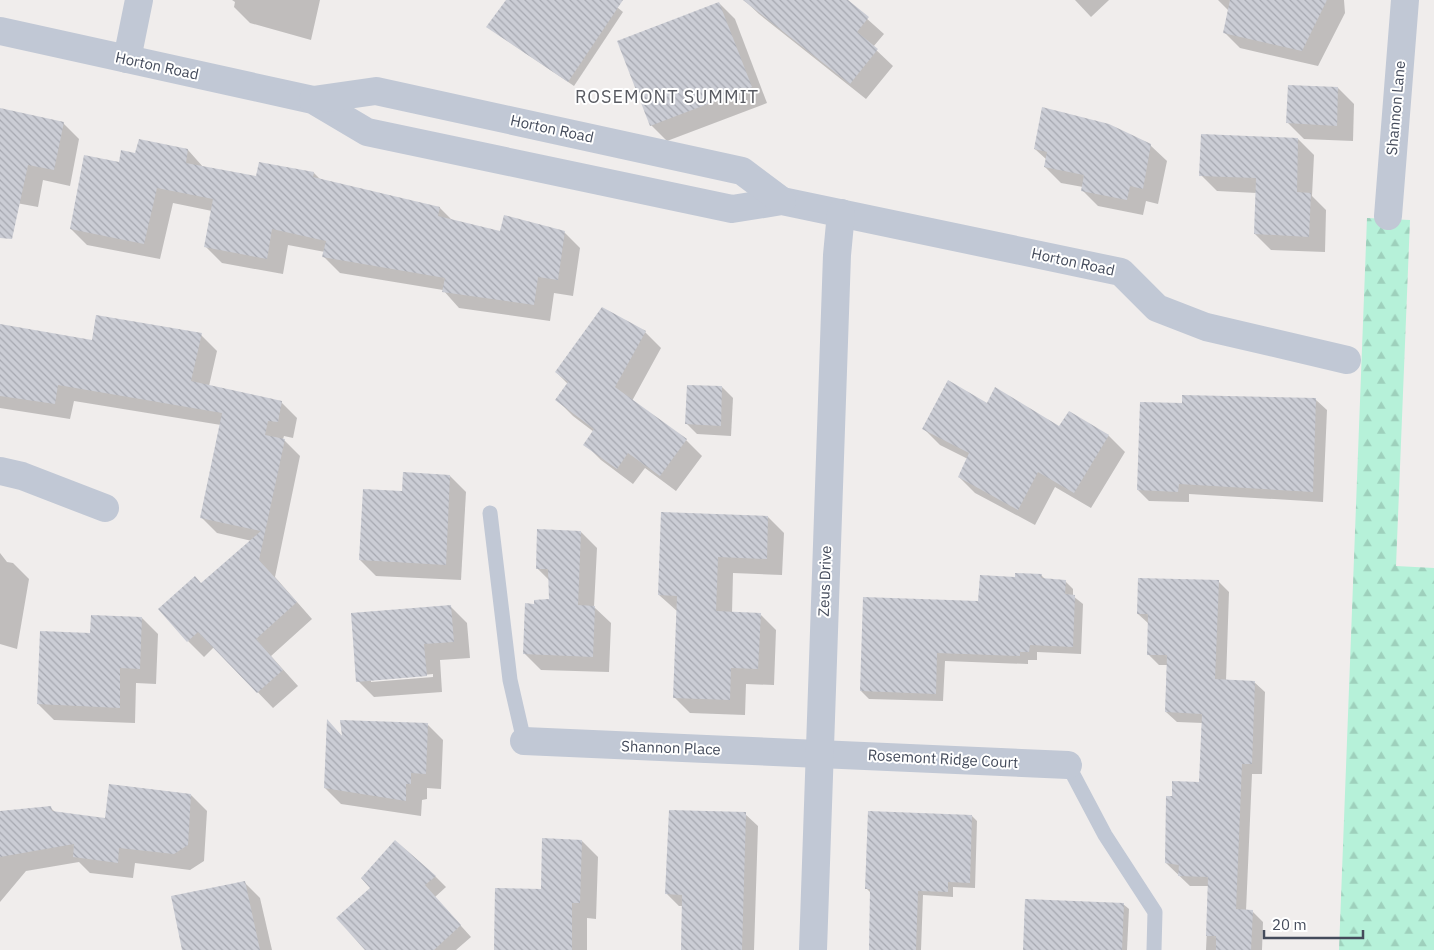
<svg xmlns="http://www.w3.org/2000/svg" width="1434" height="950" viewBox="0 0 1434 950" font-family="'IBM Plex Sans',sans-serif">
<defs>
<pattern id="forest-firs" width="22" height="20" patternUnits="userSpaceOnUse" patternTransform="scale(1.25)"><rect width="22" height="20" fill="#b6f1d9"/><path d="M5 1l3.5 6h-7zM16 11l3.5 6h-7z" fill="#9ed0bc"/></pattern>
<pattern id="building-back-hatch" width="6" height="6" patternUnits="userSpaceOnUse" patternTransform="scale(1.25)"><rect width="6" height="6" fill="#cbcdd5"/><path d="M-1 5l2 2M0 0l6 6M5-1l2 2" fill="none" stroke="#a6a8b0"/></pattern>
</defs>
<rect width="100%" height="100%" fill="#f0edec"/>
<polygon fill="url(#forest-firs)" points="1367,218 1410,220 1396,566 1434,568 1434,950 1339,950"/>
<g fill="#0003" fill-rule="evenodd">
<polygon points="232,0 320,0 311,40 250,23 234,7 235,2"/>
<polygon points="507,0 608,0 623,12 574,86 487,27"/>
<polygon points="744,0 846,0 884,34 873,47 893,66 866,99 759,14"/>
<polygon points="1075,0 1109,0 1091,17"/>
<polygon points="1218,0 1344,0 1345,13 1318,66 1240,48 1224,32 1229,11"/>
<polygon points="719,3 735,19 767,103 667,141 651,125"/>
<polygon points="1338,88 1354,104 1353,141 1304,139 1288,123"/>
<polygon points="0,111 63,123 79,139 70,186 43,180 38,207 0,200"/>
<polygon points="1298,139 1314,155 1312,196 1326,210 1325,252 1271,250 1255,234 1257,193 1217,191 1201,175"/>
<polygon points="1150,145 1167,161 1158,204 1146,201 1143,215 1098,206 1082,190 1083,187 1061,183 1045,167 1047,160 1035,149"/>
<polygon points="188,150 204,168 257,177 314,173 321,180 440,208 453,221 501,233 564,232 580,248 573,296 554,293 550,321 459,308 443,290 340,273 324,257 325,252 288,245 283,274 222,263 206,247 212,211 173,203 160,259 87,245 71,229 120,164 136,154"/>
<polygon points="0,326 93,341 201,335 217,351 209,386 281,402 297,418 293,438 284,436 283,439 300,456 275,577 312,619 271,656 298,686 273,708 214,647 204,657 188,641 202,584 252,541 217,533 201,517 221,425 74,401 70,419 0,408"/>
<polygon points="645,332 661,348 632,401 686,440 702,456 676,491 645,468 633,484 601,460 585,444 594,432 573,416 557,400 568,384 556,372"/>
<polygon points="722,387 733,398 731,436 697,434 686,423"/>
<polygon points="1316,400 1327,410 1323,502 1189,494 1189,502 1149,501 1138,490 1183,404"/>
<polygon points="988,405 1060,428 1069,412 1109,436 1125,452 1091,508 1055,487 1035,525 975,493 959,477 968,459 940,445 924,429"/>
<polygon points="450,476 466,492 461,580 376,576 360,560 403,493"/>
<polygon points="768,517 784,533 782,575 733,573 732,613 760,614 776,630 774,685 746,684 745,715 690,713 674,697 677,611 659,595"/>
<polygon points="581,532 597,548 594,607 611,623 609,672 541,670 525,654 535,605 550,600 550,581 537,568"/>
<polygon points="0,553 7,562 13,563 29,579 17,649 0,644"/>
<polygon points="1041,575 1046,580 1065,581 1073,589 1073,596 1083,604 1081,654 1037,652 1037,660 1028,660 1028,664 945,661 943,701 869,699 861,691 980,602 1016,579"/>
<polygon points="1219,582 1229,592 1226,681 1254,682 1265,692 1262,774 1252,774 1246,911 1252,911 1263,922 1262,950 1206,950 1209,886 1190,886 1166,863 1173,798 1200,784 1203,723 1177,722 1166,712 1168,665 1159,665 1148,654 1149,624 1138,614"/>
<path d="M451,607L467,623L470,658L440,660L442,692L374,697L358,681ZM433,674V677L371,682V680Z"/>
<polygon points="142,618 158,634 156,684 136,683 135,723 54,720 38,704 91,635"/>
<polygon points="328,722 343,737 427,724 443,740 441,789 427,788 427,799 422,800 421,816 341,804 325,788"/>
<polygon points="191,795 207,811 204,861 190,870 135,863 133,878 90,873 79,862 26,871 0,902 0,812 51,808 56,813 106,819"/>
<polygon points="745,814 758,826 754,950 682,950 683,906 679,906 667,894"/>
<polygon points="972,816 977,821 975,888 953,887 953,897 923,895 921,950 870,950 871,893 866,888"/>
<polygon points="582,841 598,857 596,919 587,918 587,950 495,950"/>
<polygon points="435,876 446,887 435,897 471,937 456,950 366,950 338,919"/>
<polygon points="244,882 260,898 272,950 183,950"/>
<polygon points="1123,904 1129,909 1127,950 1024,950"/>
</g>
<g fill="url(#building-back-hatch)">
<polygon points="506,0 623,0 568,82 486,27"/>
<polygon points="743,0 848,0 869,17 857,32 878,49 850,84"/>
<polygon points="1230,0 1327,0 1302,51 1223,33"/>
<polygon points="719,2 752,87 650,126 617,41"/>
<polygon points="1288,85 1338,87 1337,126 1286,123"/>
<polygon points="1042,107 1109,124 1151,144 1143,189 1130,186 1127,200 1081,191 1084,175 1044,167 1047,152 1034,149"/>
<polygon points="0,108 64,122 54,170 28,165 12,239 0,238"/>
<polygon points="1201,134 1298,138 1297,192 1311,193 1309,237 1254,234 1256,178 1199,176"/>
<polygon points="139,139 188,149 186,163 256,176 259,162 314,172 313,177 440,207 438,216 500,231 504,215 565,231 558,280 538,277 534,305 442,292 445,278 322,257 326,241 272,229 267,259 204,247 213,199 157,188 144,244 70,229 84,155 119,162 121,150 135,153"/>
<polygon points="602,307 646,331 615,387 687,439 660,476 628,453 617,469 583,445 594,429 555,400 568,382 555,372"/>
<polygon points="96,315 202,333 191,381 282,401 278,422 268,421 265,435 285,439 259,560 297,602 256,639 283,670 257,693 198,632 187,642 158,609 195,576 201,583 261,531 200,518 222,413 58,385 55,404 0,396 0,324 92,340"/>
<polygon points="948,380 987,403 995,387 1059,426 1069,411 1109,435 1074,493 1038,472 1018,510 958,477 969,453 922,429"/>
<polygon points="687,385 722,386 721,426 685,424"/>
<polygon points="1182,395 1316,398 1313,492 1179,484 1178,492 1137,490 1140,402 1182,403"/>
<polygon points="403,472 450,475 446,565 359,560 363,489 402,491"/>
<polygon points="661,512 768,516 767,559 718,557 716,611 761,613 758,669 731,668 730,700 673,698 677,596 658,595"/>
<polygon points="537,529 581,531 578,605 595,606 593,657 523,654 525,603 534,604 534,600 549,599 548,569 536,569"/>
<polygon points="1015,573 1042,574 1041,578 1066,580 1065,594 1075,595 1073,647 1030,645 1029,652 1020,652 1020,656 937,653 936,694 860,691 863,597 978,601 980,575 1015,577"/>
<polygon points="1138,578 1219,580 1215,679 1255,681 1252,764 1242,764 1236,909 1253,910 1251,950 1216,950 1216,936 1206,936 1208,877 1178,876 1179,865 1165,863 1166,796 1172,796 1172,781 1199,782 1202,714 1165,712 1167,655 1147,655 1148,614 1137,614"/>
<polygon points="451,605 454,642 424,644 427,676 356,682 351,613"/>
<polygon points="91,615 142,617 140,669 120,668 120,708 37,704 40,631 90,633"/>
<polygon points="327,719 342,736 340,720 428,723 426,774 411,773 411,784 406,784 406,801 324,788"/>
<polygon points="109,784 191,794 188,845 174,854 119,848 118,863 73,857 74,844 0,857 0,811 51,806 52,811 105,818"/>
<polygon points="669,810 746,812 742,950 681,950 682,895 665,894"/>
<polygon points="868,811 972,815 970,883 948,882 948,892 918,891 916,950 869,950 870,889 865,889"/>
<polygon points="542,838 582,840 580,903 572,903 572,950 494,950 495,888 541,889"/>
<polygon points="395,840 436,876 425,885 461,925 434,950 365,950 336,918 370,888 361,878"/>
<polygon points="245,881 260,950 182,950 171,896"/>
<polygon points="1025,899 1124,903 1122,950 1023,950"/>
</g>
<g fill="none" stroke-linecap="round" stroke-linejoin="round">
<g stroke="#c1c8d5" stroke-width="15">
<polyline points="490,513 510,680 524,741"/>
<polyline points="1068,765 1105,835 1155,912 1154,950"/>
</g>
<g stroke="#c1c8d5" stroke-width="28">
<polyline points="0,31 313,100 367,132 732,209 782,201 1121,272 1157,308 1206,327 1347,360"/>
<polyline points="127,59 139,0"/>
<polyline points="313,100 376,91 742,171 782,201"/>
<polyline points="1388,216 1405,0"/>
<polyline points="0,471 22,476 105,508"/>
<polyline points="524,741 1068,765"/>
<polyline points="813,950 837,255 841,213"/>
</g>
</g>
<g text-anchor="middle" stroke-width="4" stroke-linejoin="round" paint-order="stroke">
<g font-size="15" fill="#444b5b" stroke="#fff">
<text transform="translate(157 66) rotate(12)" y="5">Horton Road</text>
<text transform="translate(1396 108) rotate(-85)" y="5">Shannon Lane</text>
<text transform="translate(552 129) rotate(12)" y="5">Horton Road</text>
<text transform="translate(1073 262) rotate(12)" y="5">Horton Road</text>
<text transform="translate(825 581) rotate(-88)" y="5">Zeus Drive</text>
<text transform="translate(671 748) rotate(2)" y="5">Shannon Place</text>
<text transform="translate(943 759) rotate(3)" y="5">Rosemont Ridge Court</text>
</g>
<g font-size="18" letter-spacing="1" fill="#595b62" stroke="#fff">
<text x="667" y="103">ROSEMONT SUMMIT</text>
</g>
</g>
<path d="M1264 930v8h99v-8" fill="none" stroke="#444b5b" stroke-width="2.5"/>
<text x="1272" y="930" font-size="15" fill="#444b5b" stroke="#ffffff" stroke-width="4" paint-order="stroke">20 m</text>
</svg>
